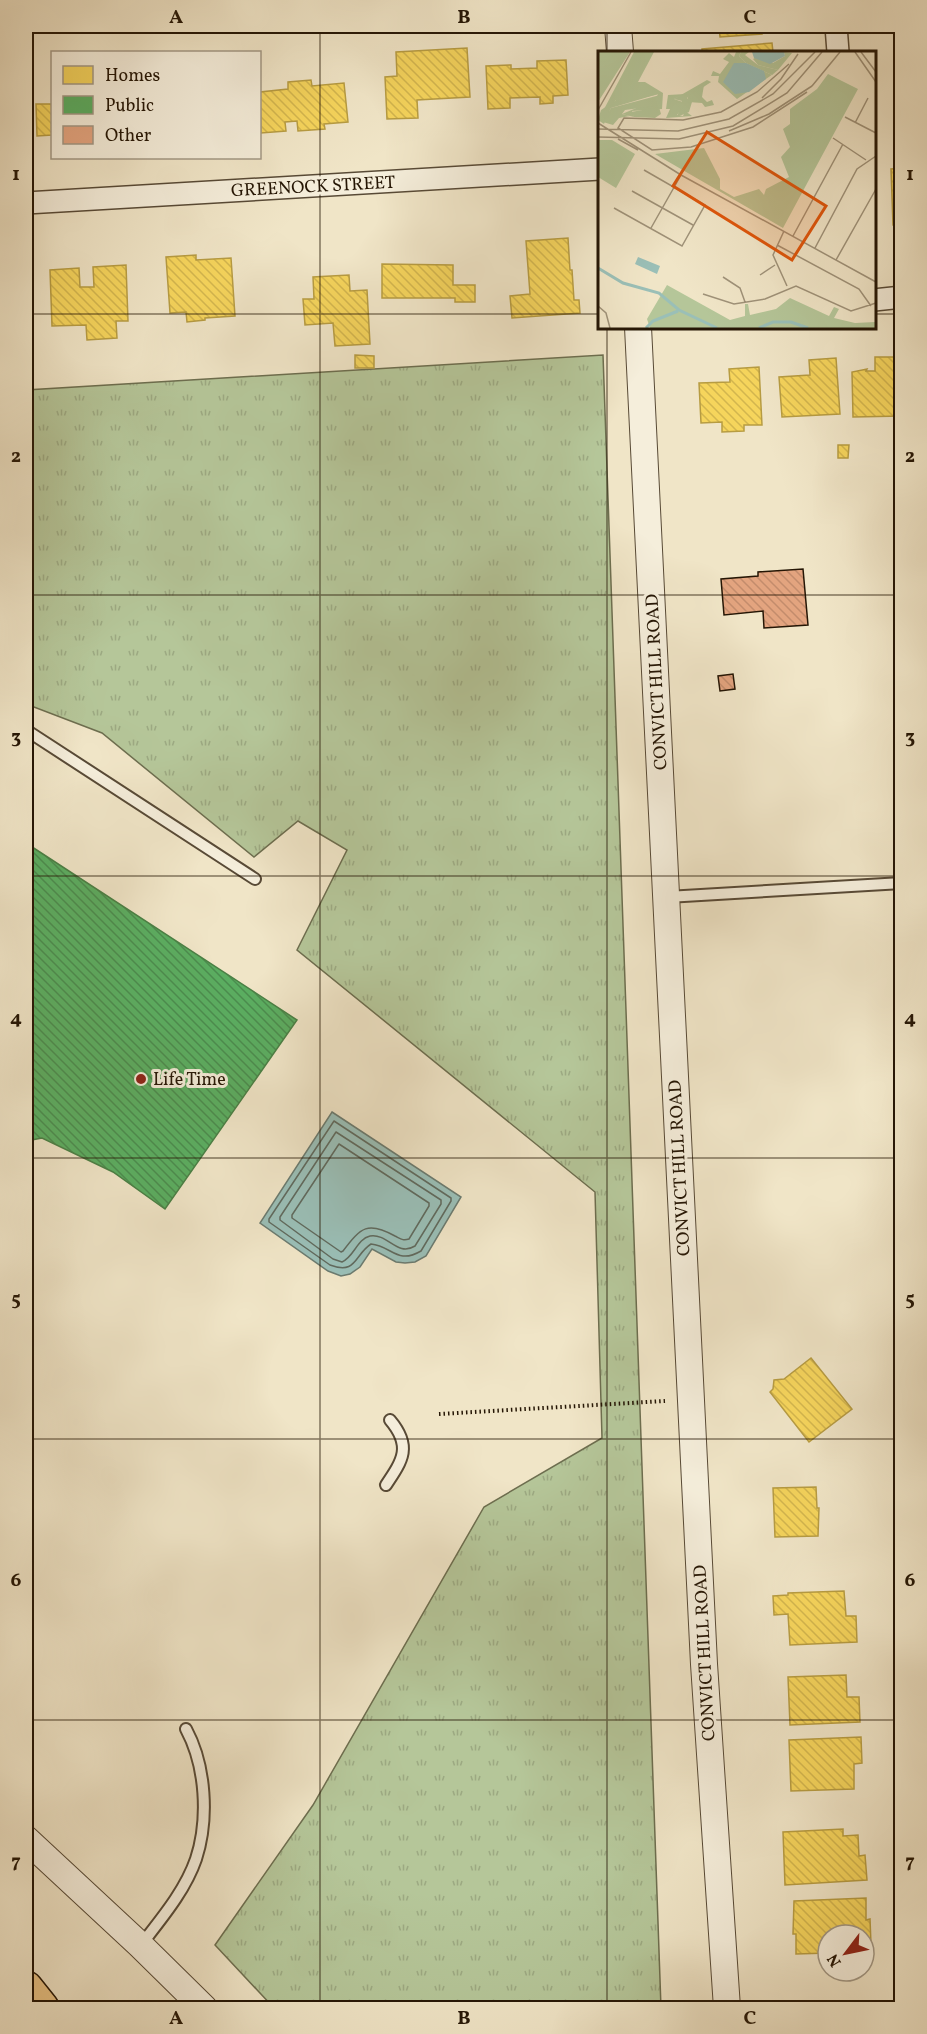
<svg xmlns="http://www.w3.org/2000/svg" width="927" height="2034" viewBox="0 0 927 2034" font-family="Vollkorn,serif">
<defs>
<pattern id="grass-tufts" width="24" height="20" patternUnits="userSpaceOnUse" patternTransform="scale(1.5)"><rect width="24" height="20" fill="#b5c699"/><path d="M3 7l-1-3M5 7V3M7 7l1-3M15 17l-1-3M17 17v-4M19 17l1-3" fill="none" stroke="#9ca982"/></pattern>
<pattern id="homes-back-hatch" width="6" height="6" patternUnits="userSpaceOnUse" patternTransform="scale(1.5)"><rect width="6" height="6" fill="#f6d55c"/><path d="M-1 5l2 2M0 0l6 6M5-1l2 2" fill="none" stroke="#d3b64e"/></pattern>
<pattern id="public-back-hatch" width="6" height="6" patternUnits="userSpaceOnUse" patternTransform="scale(1.5)"><rect width="6" height="6" fill="#5aae61"/><path d="M-1 5l2 2M0 0l6 6M5-1l2 2" fill="none" stroke="#4a8d4e"/></pattern>
<pattern id="building-back-hatch" width="6" height="6" patternUnits="userSpaceOnUse" patternTransform="scale(1.5)"><rect width="6" height="6" fill="#e3a47f"/><path d="M-1 5l2 2M0 0l6 6M5-1l2 2" fill="none" stroke="#c38c6c"/></pattern>
</defs>
<rect width="100%" height="100%" fill="#f0e5c7"/>
<filter id="stains"><feTurbulence type="fractalNoise" baseFrequency=".00333" numOctaves="4"/><feColorMatrix values="0 0 0 0 .2 0 0 0 0 .09 0 0 0 0 .02 0 0 0 .5 -.17"/></filter>
<radialGradient id="worn" r=".72"><stop offset=".6" stop-color="#630" stop-opacity="0"/><stop offset="1" stop-color="#630" stop-opacity=".3"/></radialGradient>
<polygon fill="url(#grass-tufts)" stroke="#6d6e4f" stroke-width="1.5" points="603,355 661,2008 274,2008 215,1945 313,1805 484,1507 602,1438 595,1192 297,950 347,850 298,821 254,857 102,733 26,704 26,390"/>
<polygon fill="#9abfb7" stroke="#6b7b70" stroke-width="1.5" points="332,1112 461,1197 426,1256 415,1262 405,1263 396,1262 372,1249 360,1267 350,1274 341,1276 328,1271 260,1223"/>
<g fill="url(#homes-back-hatch)" stroke="#b79c42" stroke-width="1.5">
<polygon points="227,26 242,26 242,32 228,32"/>
<polygon points="719,26 761,26 762,34 720,37"/>
<polygon points="772,43 773,52 702,52 702,49"/>
<polygon points="467,48 470,97 417,100 418,118 387,119 385,77 397,76 396,52"/>
<polygon points="566,60 568,95 553,96 553,103 540,104 540,97 510,98 510,108 488,109 486,66 511,65 511,69 537,68 537,61"/>
<polygon points="311,80 312,86 344,83 348,122 324,124 325,129 298,131 297,121 285,122 286,131 261,133 260,92 288,89 288,82"/>
<polygon points="897,81 902,81 902,109 899,109"/>
<polygon points="36,104 52,104 52,135 37,136"/>
<polygon points="902,168 902,224 893,225 891,169"/>
<polygon points="568,238 570,270 572,270 574,300 579,300 580,313 512,318 510,296 530,294 526,241"/>
<polygon points="196,255 196,260 231,258 235,316 205,318 205,320 187,322 186,312 170,313 166,257"/>
<polygon points="382,264 453,265 453,285 475,285 475,302 455,302 455,298 382,298"/>
<polygon points="126,265 128,321 116,321 117,338 87,340 86,325 52,326 50,270 79,268 80,287 94,287 93,267"/>
<polygon points="349,275 350,291 367,290 370,344 335,346 333,323 305,325 303,299 314,299 313,277"/>
<polygon points="355,355 374,356 374,368 355,368"/>
<polygon points="875,357 902,357 902,416 853,417 852,372 867,369 866,371 875,371"/>
<polygon points="836,358 840,414 782,417 779,377 810,375 809,360"/>
<polygon points="759,367 762,425 744,425 744,431 722,432 722,422 701,423 699,383 730,382 729,369"/>
<polygon points="838,445 849,445 848,458 838,458"/>
<polygon points="902,1350 902,1401 899,1401 896,1351"/>
<polygon points="811,1358 852,1409 809,1442 770,1392 773,1389 774,1380 784,1379"/>
<polygon points="816,1487 817,1508 819,1508 818,1536 775,1537 773,1488"/>
<polygon points="844,1591 846,1616 856,1616 857,1642 790,1645 788,1614 774,1615 773,1596 788,1595 788,1593"/>
<polygon points="846,1675 847,1697 859,1697 860,1722 790,1725 788,1677"/>
<polygon points="861,1737 862,1763 854,1764 854,1789 791,1791 789,1740"/>
<polygon points="843,1829 843,1836 858,1835 859,1856 865,1855 867,1880 785,1885 783,1832"/>
<polygon points="866,1898 866,1920 870,1919 871,1944 864,1944 864,1935 828,1935 828,1953 796,1954 796,1934 793,1934 794,1901"/>
</g>
<polygon fill="url(#public-back-hatch)" stroke="#4a8045" stroke-width="1.5" points="26,843 297,1020 165,1209 113,1172 42,1138 26,1141"/>
<g fill="none" stroke-linecap="round" stroke-linejoin="round">
<g stroke="#606a5e" stroke-width="1.5">
<path d="M334,1121L451,1198V1201L421,1251C397,1265 392,1246 371,1244C354,1255 357,1275 330,1265L269,1222V1219Z"/>
<path d="M336,1132L441,1200V1204L415,1246C397,1257 388,1233 370,1236C357,1239 354,1257 342,1262L333,1259L280,1220V1217Z"/>
<path d="M339,1144L429,1203V1206L409,1239C403,1241 401,1239 395,1236C368,1221 361,1227 343,1251L341,1252L292,1218V1215Z"/>
</g>
</g>
<g fill="url(#building-back-hatch)" stroke="#251605" stroke-width="1.5">
<polygon points="803,569 808,625 764,628 763,611 724,615 721,579 758,576 758,572"/>
<polygon points="733,674 735,689 720,691 718,676"/>
<polygon points="894,759 902,759 902,858 901,858"/>
</g>
<g fill="none" stroke-linecap="round" stroke-linejoin="round">
<defs>
<g id="service">
<polyline points="26,730 255,879"/>
<polyline points="667,897 902,883"/>
<path d="M386,1485C403,1460 412,1446 390,1420"/>
<path d="M141,1945C161,1919 185,1891 196,1859C209,1819 206,1766 186,1729"/>
</g>
<g id="minor">
<polyline points="836,26 838,52"/>
<polyline points="26,203 600,169"/>
<polyline points="874,300 902,297"/>
</g>
<g id="tertiary">
<polyline points="618,26 620,52"/>
<polyline points="638,327 704,1664 727,2008"/>
<polyline points="26,1839 140,1945 204,2008"/>
</g>
<polyline id="motorway" points="26,1988 42,2008"/>
</defs>
<use href="#service" stroke="#584a36" stroke-width="14"/>
<use href="#minor" stroke="#584a36" stroke-width="24"/>
<use href="#tertiary" stroke="#584a36" stroke-width="28"/>
<use href="#motorway" stroke="#251605" stroke-width="36"/>
<polyline stroke="#251605" stroke-width="4" stroke-dasharray="1.5 3" stroke-linecap="butt" points="439,1414 665,1401"/>
<use href="#service" stroke="#f5eedb" stroke-width="10"/>
<use href="#minor" stroke="#f5eedb" stroke-width="21"/>
<use href="#tertiary" stroke="#f5eedb" stroke-width="26"/>
<use href="#motorway" stroke="#e8c284" stroke-width="33"/>
</g>
<path fill="none" stroke="#251605" stroke-width="1.5" stroke-opacity="0.55" d="M320,26V2008M607,26V52M26,314H600M874,314H902M607,327V2008M26,595H902M26,876H902M26,1158H902M26,1439H902M26,1720H902"/>
<circle fill="#8f2418" stroke="#f5eedb" stroke-width="2" cx="141" cy="1079" r="6"/>
<g text-anchor="middle" stroke-width="6" stroke-linejoin="round" paint-order="stroke">
<g font-size="18" fill="#251605" stroke="#f5eedb">
<text transform="translate(313 186) rotate(-3)" y="6">GREENOCK STREET</text>
<text transform="translate(656 682) rotate(-93)" y="6">CONVICT HILL ROAD</text>
<text transform="translate(679 1168) rotate(-93)" y="6">CONVICT HILL ROAD</text>
<text transform="translate(704 1653) rotate(-93)" y="6">CONVICT HILL ROAD</text>
</g>
<g font-size="18" fill="#251605" stroke="#f5eedb" text-anchor="start">
<text x="153" y="1085">Life Time</text>
</g>
</g>
<g transform="translate(598 51)">
<rect width="278" height="278" fill="#f0e5c7"/>
<path d="M0,1H32L0,51ZM138,1H143L141,5L148,12L174,24L178,21L139,48L120,31L121,25H113L115,20L122,23L131,11L125,8L131,2L136,6ZM186,1L194,2L180,19L160,14L155,8L160,5L175,12L187,5ZM230,23L260,38L185,177L57,103L106,97L122,128V138L136,146L161,138L166,144L168,138L191,126L183,106L192,96L185,78L192,73V58L219,38ZM109,29L113,31L89,47L94,51L91,61L79,66L84,50L76,48ZM56,42H65L64,58L34,60L36,66L24,63L48,53L55,55L60,43L13,57L6,73L0,69L3,59L18,49Z" fill="#b5c699"/>
<path d="M36,1H56L40,31H47L65,42L24,52L18,49L4,62ZM143,1H151L147,4L160,14L180,19L174,24L148,12L141,5ZM113,31L106,34L104,46L109,51L114,49L116,54L107,56L104,52L90,51V46L106,32ZM87,43L76,48L88,52L79,64L85,65L87,60L94,65L68,67L72,58H68L70,44ZM62,44L63,50L57,55L27,59L24,63L32,65L21,67L15,74L5,71L13,57ZM61,56L63,63L57,67L36,66L33,61Z" fill="#b5c699"/>
<path d="M0,89H14L37,103L18,137L0,126ZM69,234L132,269L147,265V253H150L152,264L178,258L192,247L231,265L236,256L241,258L236,267L257,272L277,271V277H52L49,268Z" fill="#b5c699"/>
<path d="M154,1H186L187,5L172,13L156,7ZM136,12H148L166,20L168,28L151,41L137,43L125,31ZM40,206L62,215L59,223L37,213Z" fill="#9abfb7"/>
<path fill="none" stroke="#9abfb7" stroke-width="3" d="M0,217L25,232L61,242L81,259L119,277M48,277L55,270L80,260M161,277L175,271H193L210,277"/>
<path fill="none" stroke="#9f9279" stroke-width="1.5" d="M257,1L278,31M263,1L278,21M191,13L159,41L123,61L85,69L26,67L20,77L54,99L93,96L155,76L209,41M214,35L242,1M164,47L183,28L200,3M0,59L33,1M247,66L278,82M0,72L83,124L278,231M257,72L270,47M0,78L80,80L131,68L175,43L217,1M131,80L171,63L214,35M0,86L81,88L135,75L189,42L224,1M235,87L268,109M20,88L40,99M34,140L95,174M16,157L84,195L107,154L46,119M53,177L83,124M186,180L175,204L189,235M195,185L245,93M179,194L261,238L273,255M217,197L259,118L278,105M238,209L278,138M162,224L177,214M125,226L142,237L147,251M105,243L136,253L167,248L198,235L253,260L278,252M0,255L8,262L12,277"/>
<path fill="#de560c" fill-opacity="0.15" stroke="#de560c" stroke-width="3" d="M109,81L228,155L194,209L75,135Z"/>
<rect width="278" height="278" fill="none" stroke="#251605" stroke-width="3"/>
</g>
<rect width="927" height="2034" fill="none" stroke="#f0e5c7" stroke-width="66"/>
<rect x="51" y="51" width="210" height="108" fill="#f5eedb" stroke="#a29885" stroke-width="1.5"/>
<rect x="63" y="66" width="30" height="18" fill="#f6d55c" stroke="#a29885" stroke-width="1.5"/>
<text x="105" y="81" font-size="18" fill="#251605">Homes</text>
<rect x="63" y="96" width="30" height="18" fill="#5aae61" stroke="#a29885" stroke-width="1.5"/>
<text x="105" y="111" font-size="18" fill="#251605">Public</text>
<rect x="63" y="126" width="30" height="18" fill="#e3a47f" stroke="#a29885" stroke-width="1.5"/>
<text x="105" y="141" font-size="18" fill="#251605">Other</text>
<g transform="translate(846 1953) rotate(238)"><circle r="28" fill="#f5eedb" stroke="#a29885" stroke-width="1.5"/>
<path d="M0-4.5L10 22L0 15L-10 22Z" fill="#8f2418"/>
<text y="-9" font-size="16" font-weight="bold" text-anchor="middle" fill="#251605">N</text>
</g>
<rect x="33" y="33" width="861" height="1968" fill="none" stroke="#251605" stroke-width="2"/>
<g font-size="20" text-anchor="middle" font-weight="bold" fill="#251605">
<text x="176" y="23">A</text>
<text x="464" y="23">B</text>
<text x="750" y="23">C</text>
<text x="16" y="180">1</text>
<text x="910" y="180">1</text>
<text x="16" y="462">2</text>
<text x="910" y="462">2</text>
<text x="16" y="743">3</text>
<text x="910" y="743">3</text>
<text x="16" y="1024">4</text>
<text x="910" y="1024">4</text>
<text x="16" y="1305">5</text>
<text x="910" y="1305">5</text>
<text x="16" y="1586">6</text>
<text x="910" y="1586">6</text>
<text x="16" y="1867">7</text>
<text x="910" y="1867">7</text>
<text x="176" y="2024">A</text>
<text x="464" y="2024">B</text>
<text x="750" y="2024">C</text>
</g>
<rect width="100%" height="100%" filter="url(#stains)"/>
<rect width="100%" height="100%" fill="url(#worn)"/>
</svg>
